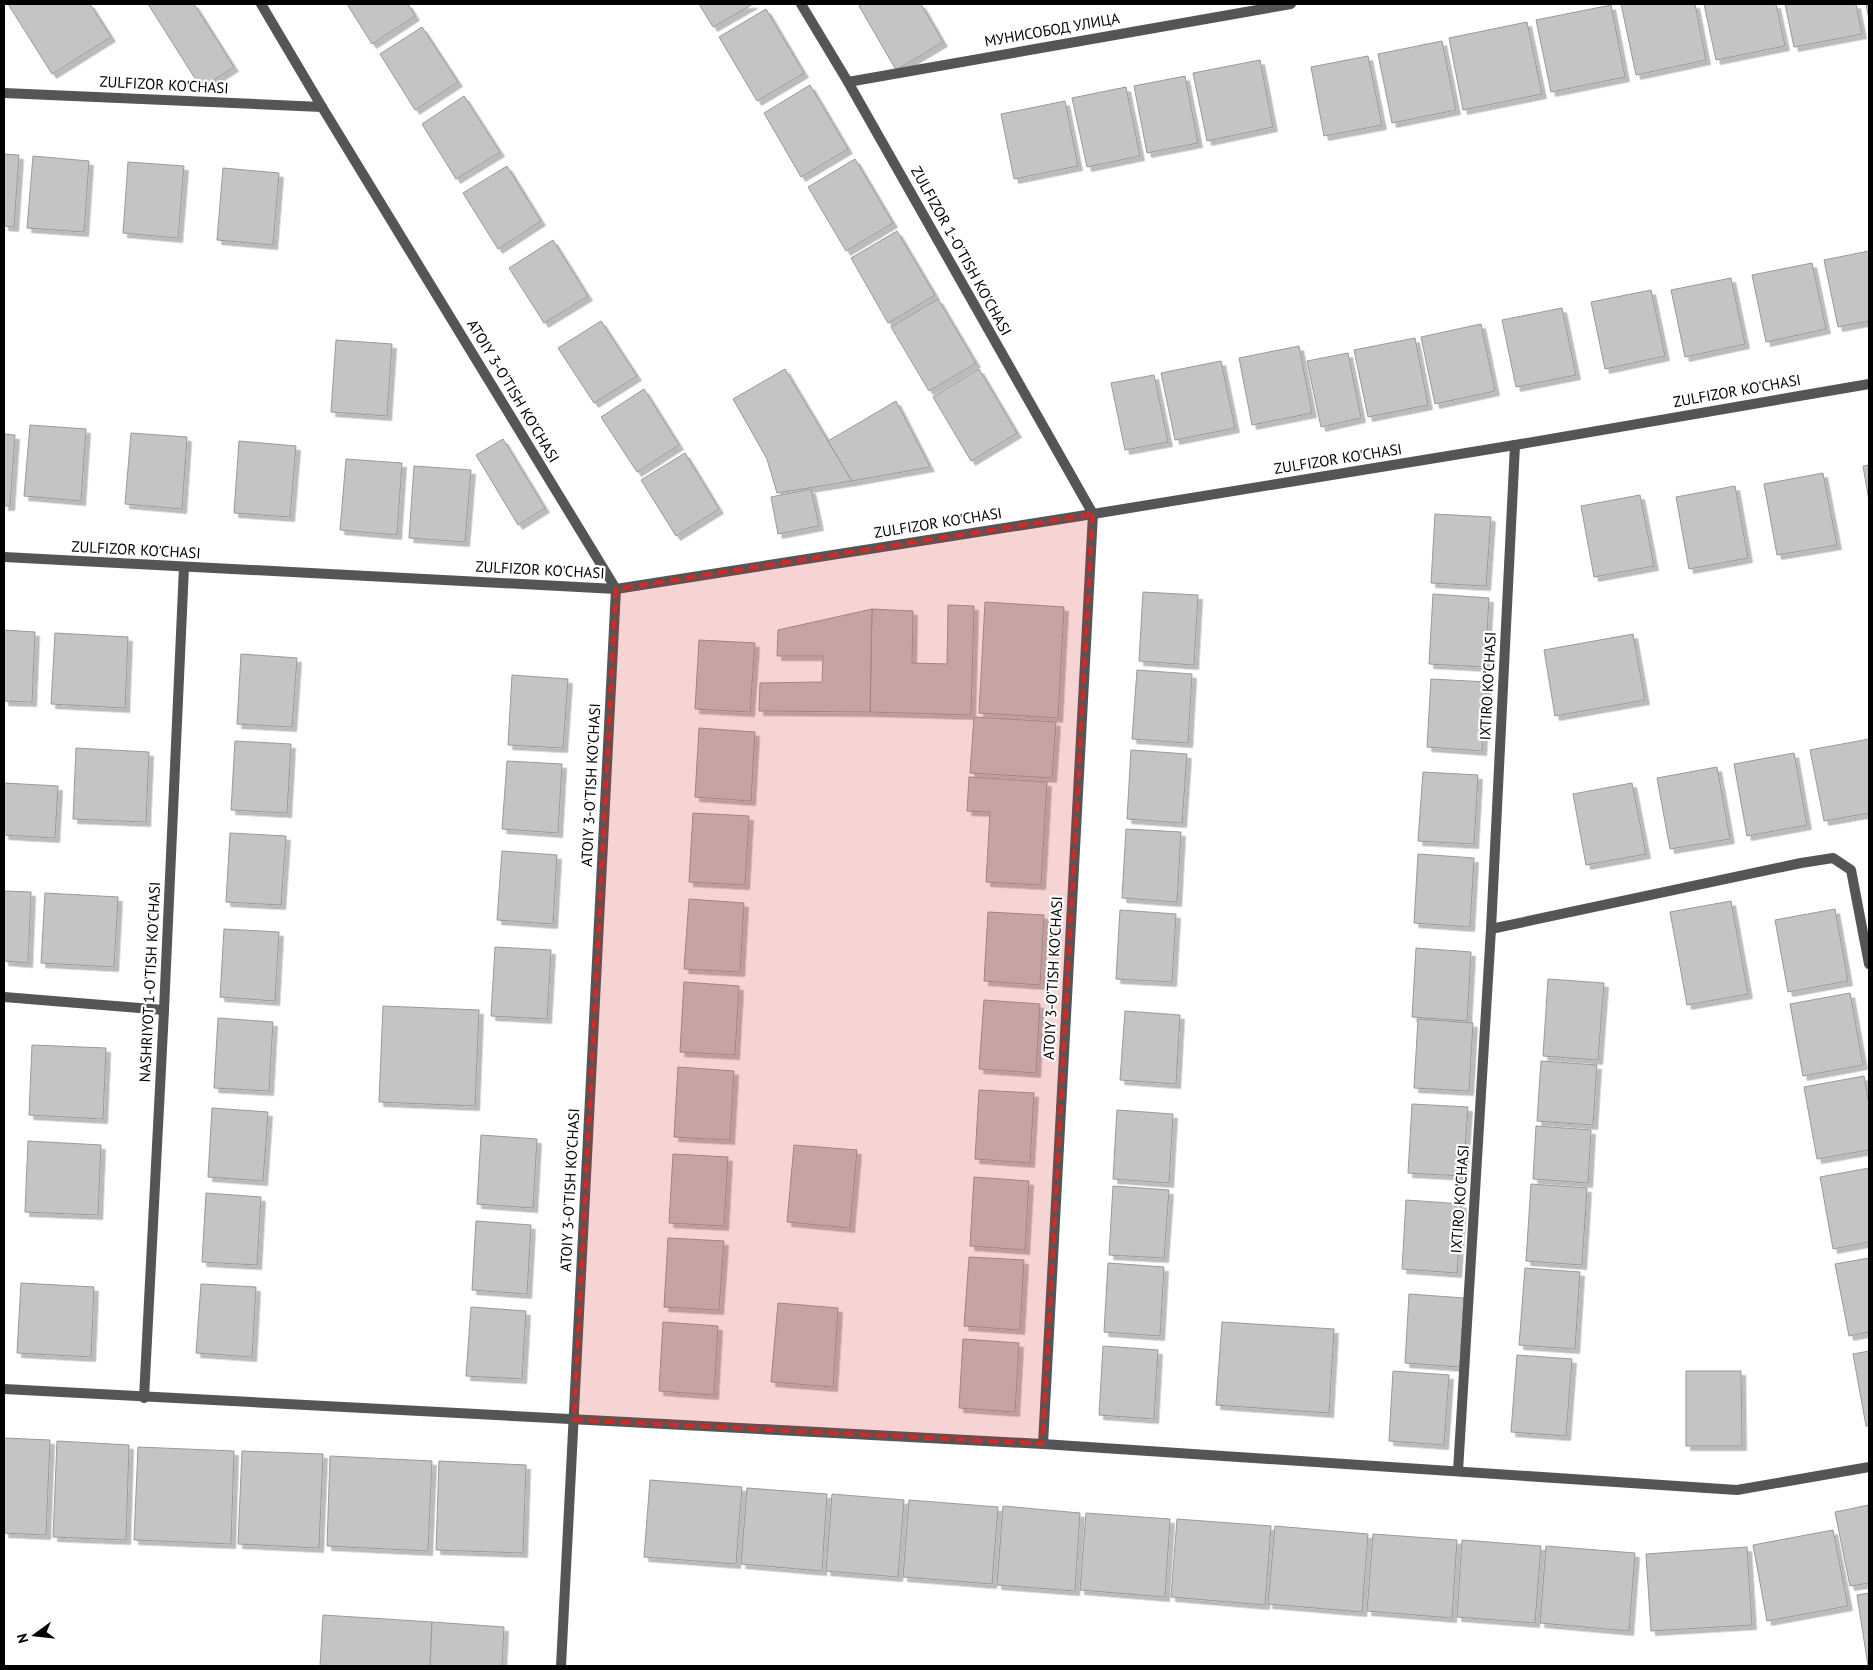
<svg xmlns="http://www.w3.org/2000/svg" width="1873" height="1670" viewBox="0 0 1873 1670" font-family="'PT Sans',sans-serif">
<defs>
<filter id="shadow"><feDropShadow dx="4.5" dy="4.5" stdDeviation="0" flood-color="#0004"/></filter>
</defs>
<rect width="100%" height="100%" fill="#fff"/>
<g fill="#c4c4c4" stroke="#999" filter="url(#shadow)">
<polygon points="8,4 90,4 111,37 52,74"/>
<polygon points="148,4 194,4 234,67 201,88"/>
<polygon points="347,4 408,4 415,16 372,44"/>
<polygon points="699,4 753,4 713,27"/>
<polygon points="862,4 921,4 943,42 896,70 859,6"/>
<polygon points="1621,4 1695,4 1706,60 1636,75"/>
<polygon points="1704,4 1776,4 1785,46 1716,60"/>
<polygon points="1785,4 1856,4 1862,34 1794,47"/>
<polygon points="1866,4 1869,4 1869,19"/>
<polygon points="1611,5 1625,77 1551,92 1536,20"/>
<polygon points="766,9 804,73 757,101 719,37"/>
<polygon points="1527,22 1542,94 1463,110 1449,38"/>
<polygon points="422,27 458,82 415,110 380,54"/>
<polygon points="1442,41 1456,110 1392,123 1378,54"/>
<polygon points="1368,56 1382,125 1324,136 1311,67"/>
<polygon points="1260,60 1273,127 1207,141 1193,73"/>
<polygon points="1185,76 1198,143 1147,153 1134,86"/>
<polygon points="810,85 848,149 801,177 764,113"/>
<polygon points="1126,87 1140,156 1087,167 1072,98"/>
<polygon points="464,96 500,152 456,179 422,124"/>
<polygon points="1065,101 1078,166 1014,179 1001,114"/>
<polygon points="4,154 19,155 14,227 4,226"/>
<polygon points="33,156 89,161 84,232 27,228"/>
<polygon points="855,159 893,223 846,251 808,187"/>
<polygon points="128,162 184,166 178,238 123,233"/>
<polygon points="507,166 541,221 498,249 463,193"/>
<polygon points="223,168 279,173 273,245 217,240"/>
<polygon points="897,231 935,295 888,323 851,258"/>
<polygon points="553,240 588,296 544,323 509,268"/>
<polygon points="1869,251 1869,321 1838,327 1824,260"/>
<polygon points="1812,263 1826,329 1766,342 1752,275"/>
<polygon points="1731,278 1745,344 1685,357 1671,290"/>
<polygon points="1651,290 1665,356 1605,369 1591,302"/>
<polygon points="938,299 976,363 929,391 891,327"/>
<polygon points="1562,308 1576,375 1516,387 1502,320"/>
<polygon points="601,321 637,376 594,403 558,348"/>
<polygon points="1481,324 1495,391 1435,404 1421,337"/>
<polygon points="1415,338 1428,405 1368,417 1354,350"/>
<polygon points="336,340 392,344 387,416 331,412"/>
<polygon points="1299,346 1312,413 1252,425 1239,358"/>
<polygon points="1348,353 1361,418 1321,427 1307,361"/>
<polygon points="1221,361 1235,428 1175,440 1161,373"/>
<polygon points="785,369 828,441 852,481 777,493 767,459 733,399"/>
<polygon points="979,369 1017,433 971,461 933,397"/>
<polygon points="1154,375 1168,442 1125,450 1111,383"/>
<polygon points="644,389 679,445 637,472 601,417"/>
<polygon points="896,401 930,467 852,481 828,441"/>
<polygon points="30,425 86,429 81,501 24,496"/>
<polygon points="131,433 187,437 182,509 125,504"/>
<polygon points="4,434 15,435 10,506 4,506"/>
<polygon points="503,439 545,508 518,525 476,455"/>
<polygon points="239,441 296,446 290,517 234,513"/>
<polygon points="685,453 719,509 676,536 641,480"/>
<polygon points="346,459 402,463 397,535 340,530"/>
<polygon points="1869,465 1869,501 1863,466"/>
<polygon points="414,466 471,470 465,542 409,538"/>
<polygon points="1823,473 1837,545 1777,555 1764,484"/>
<polygon points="1735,486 1748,558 1689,569 1676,497"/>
<polygon points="811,489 819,526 778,534 771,497"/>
<polygon points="1640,495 1654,566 1594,577 1581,506"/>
<polygon points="1435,514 1491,517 1486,586 1431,583"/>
<polygon points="1143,592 1198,595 1194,665 1139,661"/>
<polygon points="1433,594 1489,598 1485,667 1429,664"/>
<polygon points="985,602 1064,607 1058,718 979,713"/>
<polygon points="948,605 974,606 971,715 870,712 872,609 913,611 912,663 947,664"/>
<polygon points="872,609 870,712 759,711 760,683 822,682 823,656 777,656 778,630"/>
<polygon points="4,630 35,632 32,702 4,701"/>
<polygon points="55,633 128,637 125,708 51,704"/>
<polygon points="1633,634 1645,700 1555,716 1544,650"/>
<polygon points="699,640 755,643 750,712 695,709"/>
<polygon points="241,654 297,658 292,727 237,724"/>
<polygon points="1137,670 1192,674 1188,743 1132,739"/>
<polygon points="512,675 568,679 563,748 508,745"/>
<polygon points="1431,679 1487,682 1482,751 1427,747"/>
<polygon points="974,717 1056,722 1052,778 970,773"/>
<polygon points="699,728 755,732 751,801 695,797"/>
<polygon points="1869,739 1869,813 1824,821 1810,750"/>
<polygon points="235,741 291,744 287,813 231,810"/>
<polygon points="76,748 149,752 146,822 73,819"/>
<polygon points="1131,750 1187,754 1182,823 1127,819"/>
<polygon points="1794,753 1807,825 1747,836 1734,764"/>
<polygon points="507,761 562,764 558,833 502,829"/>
<polygon points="1717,767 1730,839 1670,849 1657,778"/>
<polygon points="1423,772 1478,775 1474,844 1418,841"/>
<polygon points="969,777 1047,782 1041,885 986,882 990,812 967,811"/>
<polygon points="4,783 58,786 55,838 4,835"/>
<polygon points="1632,783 1646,854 1586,865 1573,794"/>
<polygon points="693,813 749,816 745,885 689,882"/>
<polygon points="1126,829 1181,832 1177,902 1122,898"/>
<polygon points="230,833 286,836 281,905 226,902"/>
<polygon points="502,851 557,855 553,924 497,920"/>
<polygon points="1418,854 1474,858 1470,927 1414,923"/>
<polygon points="4,891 31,892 28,963 4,961"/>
<polygon points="45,893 118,897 114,967 41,963"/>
<polygon points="689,899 744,903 740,972 684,969"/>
<polygon points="1731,901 1748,994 1687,1005 1670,912"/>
<polygon points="1835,909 1848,981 1788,992 1775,920"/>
<polygon points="1120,910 1176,914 1172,982 1116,979"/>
<polygon points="988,912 1044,915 1040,985 984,981"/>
<polygon points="224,929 279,932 275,1001 220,997"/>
<polygon points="495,947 551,950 547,1019 491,1016"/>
<polygon points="1416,948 1471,952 1467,1021 1412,1017"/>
<polygon points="1548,979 1604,983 1598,1060 1543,1056"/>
<polygon points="684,982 739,986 735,1055 680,1052"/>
<polygon points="1850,993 1863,1065 1803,1076 1790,1004"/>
<polygon points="984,1000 1040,1004 1036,1073 979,1069"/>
<polygon points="383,1006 479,1010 475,1106 379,1102"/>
<polygon points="1125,1011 1180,1015 1176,1084 1120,1080"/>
<polygon points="218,1018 273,1022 269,1091 214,1088"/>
<polygon points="1418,1019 1473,1023 1469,1091 1414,1088"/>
<polygon points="32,1045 106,1048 103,1119 29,1115"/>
<polygon points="1541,1061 1597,1065 1593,1125 1537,1121"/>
<polygon points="678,1067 734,1071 730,1140 674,1137"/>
<polygon points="1864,1076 1869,1104 1869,1150 1817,1159 1804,1087"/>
<polygon points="979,1090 1034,1093 1030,1163 975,1159"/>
<polygon points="1412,1104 1468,1107 1463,1176 1408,1173"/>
<polygon points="212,1108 268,1112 263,1181 208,1177"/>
<polygon points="1117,1110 1173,1114 1169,1183 1113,1179"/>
<polygon points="1536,1126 1591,1130 1588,1183 1533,1179"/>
<polygon points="481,1135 537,1139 533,1208 477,1204"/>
<polygon points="28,1141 101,1145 98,1215 25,1212"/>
<polygon points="794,1145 857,1150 850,1228 787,1222"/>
<polygon points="673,1154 728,1157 724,1226 669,1223"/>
<polygon points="1869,1168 1869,1242 1833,1249 1820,1177"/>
<polygon points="974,1177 1029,1181 1025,1250 970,1246"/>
<polygon points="1531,1184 1587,1188 1582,1265 1526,1261"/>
<polygon points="1113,1186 1169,1190 1164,1258 1109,1255"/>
<polygon points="206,1193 261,1197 257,1265 202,1262"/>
<polygon points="1406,1200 1462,1204 1457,1273 1402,1269"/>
<polygon points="476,1221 531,1225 527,1294 472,1290"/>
<polygon points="668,1238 724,1241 719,1310 664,1307"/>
<polygon points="969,1257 1024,1260 1020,1330 964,1326"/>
<polygon points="1869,1258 1869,1332 1849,1336 1835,1264"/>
<polygon points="1108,1263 1164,1267 1160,1336 1104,1332"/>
<polygon points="1525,1268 1580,1272 1575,1349 1519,1345"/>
<polygon points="21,1283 94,1287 91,1357 17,1353"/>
<polygon points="201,1284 256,1287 252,1357 196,1353"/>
<polygon points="1409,1294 1464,1298 1460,1367 1405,1363"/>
<polygon points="778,1303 838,1308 833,1387 771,1382"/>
<polygon points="471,1307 526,1311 522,1379 466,1376"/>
<polygon points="663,1322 718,1326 714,1395 659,1391"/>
<polygon points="1222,1322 1334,1329 1329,1413 1216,1405"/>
<polygon points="963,1339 1019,1343 1015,1412 959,1408"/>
<polygon points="1103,1346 1158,1350 1154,1419 1099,1415"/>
<polygon points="1869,1351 1869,1426 1866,1426 1853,1354"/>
<polygon points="1517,1355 1572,1359 1566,1436 1511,1432"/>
<polygon points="1393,1371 1449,1375 1444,1445 1389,1441"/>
<polygon points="1686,1371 1741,1371 1742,1446 1686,1446"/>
<polygon points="4,1438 50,1440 46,1535 4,1533"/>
<polygon points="57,1441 129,1445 126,1540 53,1537"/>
<polygon points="138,1447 234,1451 231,1544 134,1540"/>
<polygon points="242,1451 323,1454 319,1548 238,1544"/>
<polygon points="330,1456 432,1461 428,1551 327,1546"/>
<polygon points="439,1461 526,1465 523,1553 436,1550"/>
<polygon points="650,1480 742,1487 736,1564 644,1557"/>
<polygon points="747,1488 827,1494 822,1571 741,1564"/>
<polygon points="832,1494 904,1500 898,1577 826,1571"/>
<polygon points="909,1500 998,1507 992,1584 903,1577"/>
<polygon points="1869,1505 1869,1583 1850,1586 1835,1512"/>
<polygon points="1003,1506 1080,1513 1075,1591 997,1585"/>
<polygon points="1086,1513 1170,1519 1165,1597 1080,1590"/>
<polygon points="1177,1519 1271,1526 1265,1605 1171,1597"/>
<polygon points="1275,1526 1368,1534 1362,1612 1268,1604"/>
<polygon points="1833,1530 1848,1606 1767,1621 1753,1545"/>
<polygon points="1373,1534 1457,1540 1452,1618 1367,1611"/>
<polygon points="1462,1540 1541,1546 1535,1623 1457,1617"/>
<polygon points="1546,1546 1635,1553 1629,1631 1540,1623"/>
<polygon points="1747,1547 1752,1625 1651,1631 1646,1554"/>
<polygon points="1869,1593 1869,1666 1868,1666 1857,1595"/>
<polygon points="323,1615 432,1622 430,1666 320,1666"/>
<polygon points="432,1622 504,1627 502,1666 430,1666"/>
</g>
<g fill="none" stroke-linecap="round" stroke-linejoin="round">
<g stroke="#555" stroke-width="10">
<polyline points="261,4 322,107 616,589 561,1666"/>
<polyline points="801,4 848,82 1093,514 1043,1444"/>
<polyline points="848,82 1291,4"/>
<polyline points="4,93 322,107"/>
<polyline points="1491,929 1801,863 1833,858 1851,870 1869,964"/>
<polyline points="4,997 164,1010"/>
<polyline points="4,1389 1043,1444 1737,1490 1869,1467"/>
<polyline points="144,1398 164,1010 184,567"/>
<polyline points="1458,1471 1491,929 1515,445"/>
</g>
<polyline stroke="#555" stroke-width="10" points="4,557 616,589 1093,514 1515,445 1869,384"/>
</g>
<path fill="#d62828" fill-opacity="0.2" stroke="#d62828" stroke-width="4" stroke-dasharray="10 6" stroke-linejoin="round" d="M1093,514L1043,1444L574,1420L616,589Z"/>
<g text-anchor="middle" stroke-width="4.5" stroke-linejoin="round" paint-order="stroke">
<g font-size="15" fill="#000" stroke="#fff">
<text transform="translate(1052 30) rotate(-10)" y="5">МУНИСОБОД УЛИЦА</text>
<text transform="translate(164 85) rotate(3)" y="5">ZULFIZOR KO'CHASI</text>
<text transform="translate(961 251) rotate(61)" y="5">ZULFIZOR 1-O'TISH KO'CHASI</text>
<text transform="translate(513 391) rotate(59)" y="5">ATOIY 3-O'TISH KO'CHASI</text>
<text transform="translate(1737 391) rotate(-10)" y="5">ZULFIZOR KO'CHASI</text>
<text transform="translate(1338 459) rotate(-9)" y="5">ZULFIZOR KO'CHASI</text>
<text transform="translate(938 523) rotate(-9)" y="5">ZULFIZOR KO'CHASI</text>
<text transform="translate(136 550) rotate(3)" y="5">ZULFIZOR KO'CHASI</text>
<text transform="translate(540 570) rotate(3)" y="5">ZULFIZOR KO'CHASI</text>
<text transform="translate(1488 686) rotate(-87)" y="5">IXTIRO KO'CHASI</text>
<text transform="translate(591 785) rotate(-87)" y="5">ATOIY 3-O'TISH KO'CHASI</text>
<text transform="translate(1053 978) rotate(-87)" y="5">ATOIY 3-O'TISH KO'CHASI</text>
<text transform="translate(150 982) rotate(-87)" y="5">NASHRIYOT 1-O'TISH KO'CHASI</text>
<text transform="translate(570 1190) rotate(-87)" y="5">ATOIY 3-O'TISH KO'CHASI</text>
<text transform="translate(1460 1199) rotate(-86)" y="5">IXTIRO KO'CHASI</text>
</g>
</g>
<rect width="1873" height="1670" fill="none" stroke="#000000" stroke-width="10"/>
<g transform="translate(35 1635) rotate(255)" stroke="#ffffff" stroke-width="4" paint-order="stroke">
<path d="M0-4L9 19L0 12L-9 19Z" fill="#000000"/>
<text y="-8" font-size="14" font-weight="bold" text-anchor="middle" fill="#000000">N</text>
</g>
</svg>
